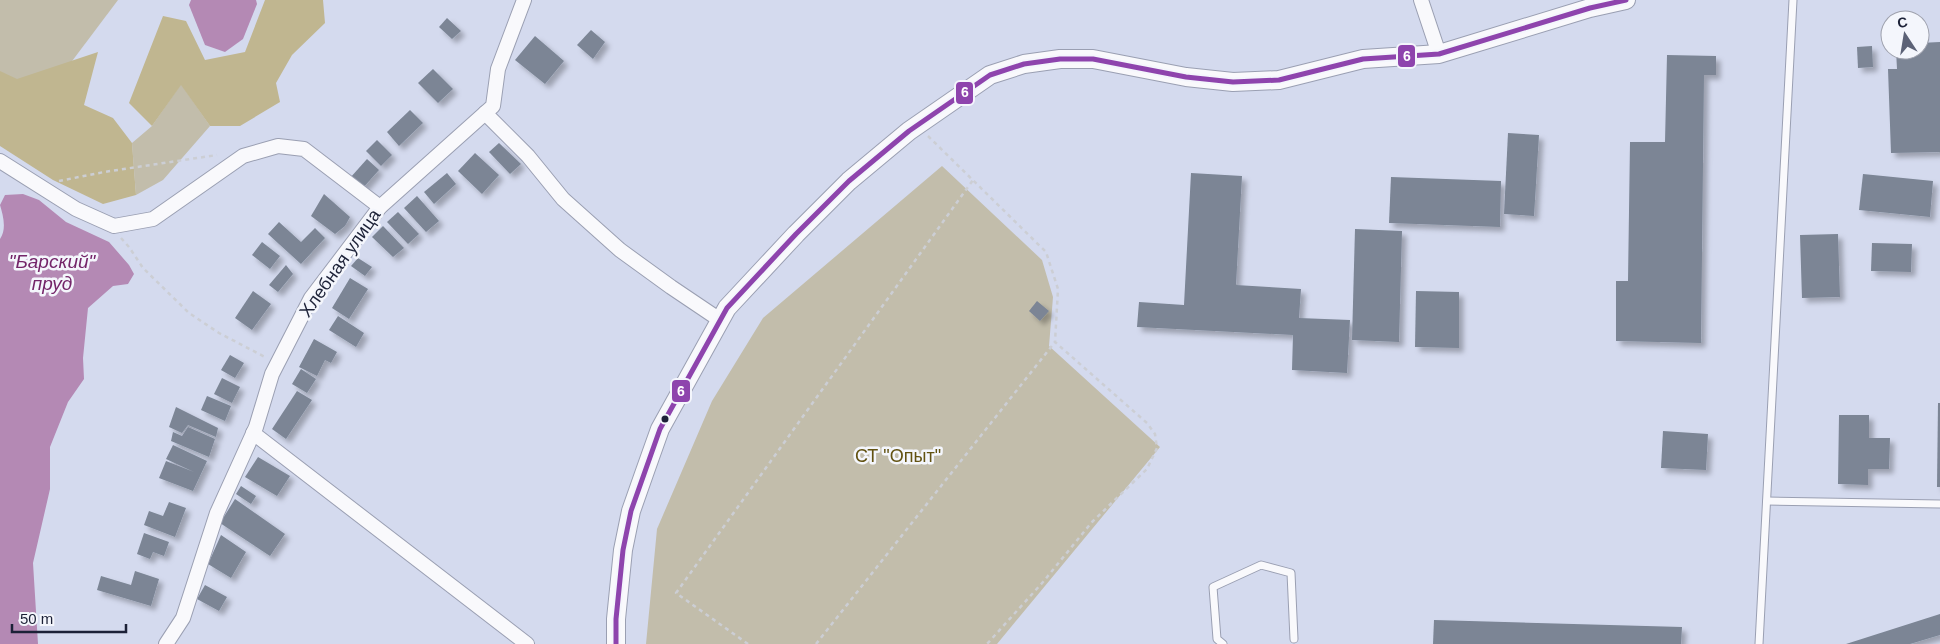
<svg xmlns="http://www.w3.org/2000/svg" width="1940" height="644" viewBox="0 0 1940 644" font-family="Helvetica,sans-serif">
<defs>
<filter id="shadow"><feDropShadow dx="4.5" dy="4.5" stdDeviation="2.5" flood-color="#0004"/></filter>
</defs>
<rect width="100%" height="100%" fill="#d4daee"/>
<g fill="#c2bdab">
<polygon points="0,0 118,0 30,117 0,109"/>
<polygon points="181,84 210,126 163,180 136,195 132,143 152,126"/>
<polygon points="942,166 1042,260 1053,297 1049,346 1160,447 997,644 646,644 657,529 712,401 763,318"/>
</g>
<g fill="#c0b690">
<polygon points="265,0 323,0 325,23 292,55 276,83 280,102 240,126 210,126 181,85 152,126 129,103 163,16 186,21 205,60 245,52"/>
<polygon points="98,52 84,105 113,118 132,143 136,195 103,204 53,180 0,146 0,71 17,79"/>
</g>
<g fill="#b489b4">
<polygon points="191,0 256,0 257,4 243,39 225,52 205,45 189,5"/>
<path d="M23,194L39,200L66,222L109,242L129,265L134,274L128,284L113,286L88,308L83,358L84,379L68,402L50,447V489L33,563L38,644H0V239C7,229 3,215 0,205L5,195Z"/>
</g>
<g fill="#7b8595" filter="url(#shadow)">
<polygon points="447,18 461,31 452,39 439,27"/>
<polygon points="591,30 605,42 593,59 577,45"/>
<polygon points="535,36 564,61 545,84 515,60"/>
<polygon points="1940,42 1940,152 1891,153 1888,69 1897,69 1896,50 1920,50 1920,43"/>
<polygon points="1872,46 1873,67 1858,68 1857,47"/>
<polygon points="1667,55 1716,56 1716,75 1704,75 1701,343 1616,341 1616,281 1628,281 1630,142 1665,142"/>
<polygon points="433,69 453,89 438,103 418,83"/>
<polygon points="410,110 423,123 399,146 387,132"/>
<polygon points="1508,133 1539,135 1534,216 1504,214"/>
<polygon points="377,140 392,155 381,166 366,151"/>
<polygon points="499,143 521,164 510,174 489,152"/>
<polygon points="475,153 499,175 482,194 458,171"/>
<polygon points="367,159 379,170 362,189 350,178"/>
<polygon points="447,173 456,184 434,204 424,192"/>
<polygon points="1191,173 1242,176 1236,285 1301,289 1299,318 1350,320 1347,373 1292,370 1293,335 1137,327 1139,302 1184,305"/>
<polygon points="1863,174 1933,181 1930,217 1859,210"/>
<polygon points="1391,177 1501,181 1500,227 1389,223"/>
<polygon points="324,194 350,217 345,226 335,234 311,216"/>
<polygon points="417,196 439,221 426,232 404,208"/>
<polygon points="398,212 419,234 408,244 387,222"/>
<polygon points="279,222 301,242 315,228 325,238 301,264 268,234"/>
<polygon points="383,226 404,248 393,257 372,237"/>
<polygon points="1355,229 1402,231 1399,342 1352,340"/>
<polygon points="1838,234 1840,297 1802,298 1800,235"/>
<polygon points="262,242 280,256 270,269 252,255"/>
<polygon points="1872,243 1912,244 1911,272 1871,271"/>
<polygon points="358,258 372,267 365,276 351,266"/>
<polygon points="286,265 293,274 278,292 269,285"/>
<polygon points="350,278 368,289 349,319 332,308"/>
<polygon points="253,291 271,304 252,330 235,318"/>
<polygon points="1416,291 1459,292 1459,348 1415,347"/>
<polygon points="1037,301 1049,311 1040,321 1029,311"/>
<polygon points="338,316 364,333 356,347 329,330"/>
<polygon points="314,339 337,352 331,363 325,360 317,376 299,367"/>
<polygon points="230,355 244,363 235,378 221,370"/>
<polygon points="301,369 316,379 307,393 292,384"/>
<polygon points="222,378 240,387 232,403 214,394"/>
<polygon points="297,391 312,400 286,439 272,429"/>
<polygon points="207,396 231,406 225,421 201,410"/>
<polygon points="1938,403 1940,403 1940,487 1937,487"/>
<polygon points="176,407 218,428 216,437 188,425 182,433 169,427"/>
<polygon points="1839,415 1869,415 1869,438 1890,438 1889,469 1868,469 1868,485 1838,484"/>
<polygon points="188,427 215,439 209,457 171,441 173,432 182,436"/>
<polygon points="1663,431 1708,434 1706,470 1661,468"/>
<polygon points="173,445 207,461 193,491 159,478 166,461 194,472 166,459"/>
<polygon points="258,457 290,476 277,496 245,477"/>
<polygon points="241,486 256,496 251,504 236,494"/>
<polygon points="235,499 285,534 270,556 220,523"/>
<polygon points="169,502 186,508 175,537 144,525 149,511 163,516"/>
<polygon points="144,533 169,542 164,556 153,552 150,559 137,554"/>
<polygon points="221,535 246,552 231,578 208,564"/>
<polygon points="135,571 159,579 151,606 97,590 101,576 131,585"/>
<polygon points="205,585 227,597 219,611 197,599"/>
<polygon points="1940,614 1940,635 1910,644 1846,644"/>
<polygon points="1434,620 1682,627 1681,644 1433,644"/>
</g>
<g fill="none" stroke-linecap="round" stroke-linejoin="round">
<defs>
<g id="service">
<polyline points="1767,501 1940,504"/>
<polyline points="1223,644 1217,639 1213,587 1261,565 1291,573 1294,639"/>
<polyline points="1759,644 1793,0"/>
</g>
<g id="minor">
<polyline points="1421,0 1439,54"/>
<polyline points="485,113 528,156 563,199 620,250 671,287 720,320"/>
<polyline points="0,161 76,209 114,226 153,219 243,156 278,146 304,149 380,207"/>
<polyline points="253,433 527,644"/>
<polyline points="166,644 183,618 217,513 256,427 272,374 311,298 380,207 493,106 498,69 524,0"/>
</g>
<polyline id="tertiary" points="616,644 616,619 623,550 631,511 644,474 660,429 727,308 796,234 849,181 909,131 990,75 1024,64 1060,59 1093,59 1186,77 1233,82 1279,80 1363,59 1439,54 1590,8 1626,0"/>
</defs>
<use href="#service" stroke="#9a9fb2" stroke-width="9"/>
<use href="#minor" stroke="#9a9fb2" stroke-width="16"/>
<use href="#tertiary" stroke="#9a9fb2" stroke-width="20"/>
<g stroke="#ccced4" stroke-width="2.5" stroke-dasharray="4 4" stroke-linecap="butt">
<polyline points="928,136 1046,252 1058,289 1055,342 1147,423 1155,434 1157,448 1147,469 1092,522 1043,582 987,644"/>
<polyline points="59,181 104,172 217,155"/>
<polyline points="121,238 129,247 143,268 189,313 219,333 265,357"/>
<polyline points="748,644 676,593 973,180"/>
<polyline points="816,644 1055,342"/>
</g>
<use href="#service" stroke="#f9f9fc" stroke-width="7"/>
<use href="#minor" stroke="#f9f9fc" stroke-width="14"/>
<use href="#tertiary" stroke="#f9f9fc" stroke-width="18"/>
<defs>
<polyline id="bus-1" points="616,644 616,619 623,550 631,511 660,429 727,308 796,234 849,181 909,131 990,75 1024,64 1060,59 1093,59 1186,77 1233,82 1279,80 1363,59 1439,54 1590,8 1626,0"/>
</defs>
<use href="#bus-1" stroke="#f4f6fc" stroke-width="9"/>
<use href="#bus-1" stroke="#8e44ad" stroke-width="5"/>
</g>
<circle fill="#1c2137" stroke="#f4f6fc" stroke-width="2" cx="665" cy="419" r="4.5"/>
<g text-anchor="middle" stroke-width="5" stroke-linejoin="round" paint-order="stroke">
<g font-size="18" fill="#1c2137" stroke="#f4f6fc">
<text transform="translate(340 263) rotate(-55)" y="6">Хлебная улица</text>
</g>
<g font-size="18" fill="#625211" stroke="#f4f6fc">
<text x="898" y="462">СТ "Опыт"</text>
</g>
<g font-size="19" font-style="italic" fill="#742569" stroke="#f4f6fc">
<text x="52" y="268">"Барский"<tspan x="52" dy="22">пруд</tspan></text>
</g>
</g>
<g stroke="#f4f6fc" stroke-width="2">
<rect x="1397" y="44" width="19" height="24" rx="5" fill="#8e44ad"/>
<rect x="955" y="81" width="19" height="24" rx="5" fill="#8e44ad"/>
<rect x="671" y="379" width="20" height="24" rx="5" fill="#8e44ad"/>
</g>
<g font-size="14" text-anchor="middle" font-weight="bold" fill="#fff">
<text x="1407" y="61">6</text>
<text x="965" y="97">6</text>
<text x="681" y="396">6</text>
</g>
<g transform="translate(1905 35) rotate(348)"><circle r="24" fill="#f4f6fc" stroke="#9ea1ad"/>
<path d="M0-4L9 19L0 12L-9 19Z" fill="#5c6277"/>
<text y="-8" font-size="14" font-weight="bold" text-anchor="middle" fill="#1c2137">С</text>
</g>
<path d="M12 624v8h114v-8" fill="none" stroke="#1c2137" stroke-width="2.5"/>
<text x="20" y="624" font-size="15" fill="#1c2137" stroke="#f4f6fc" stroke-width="4" paint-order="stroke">50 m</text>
</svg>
